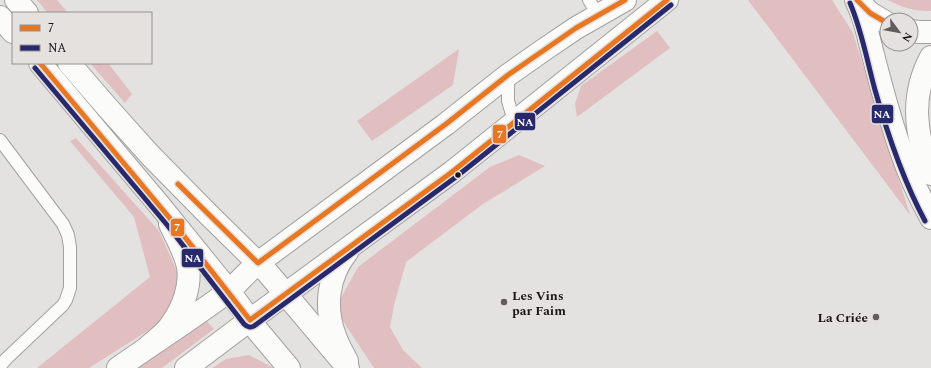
<svg xmlns="http://www.w3.org/2000/svg" width="931" height="368" viewBox="0 0 931 368" font-family="Spectral,serif">
<rect width="100%" height="100%" fill="#e4e2e0"/>
<g fill="#e1bebf">
<polygon points="37,0 57,0 68,13 48,13"/>
<polygon points="748,0 832,0 853,33 910,215"/>
<path d="M888,0H931V11C915,11 902,8 888,0Z"/>
<polygon points="657,31 670,48 577,117 575,104 581,86"/>
<polygon points="459,49 453,85 372,141 357,121"/>
<polygon points="90,63 108,63 132,94 125,103"/>
<polygon points="76,138 159,231 172,260 179,277 173,298 160,323 89,368 37,368 150,277 134,217 70,141"/>
<polygon points="519,155 545,166 483,204 406,262 394,305 390,327 403,350 422,368 374,368 339,315 338,303 358,267 490,167"/>
<polygon points="204,318 214,329 162,368 137,368"/>
<polygon points="249,355 274,368 212,368 226,359"/>
</g>
<g fill="none" stroke-linecap="round" stroke-linejoin="round">
<defs>
<g id="lane">
<polyline points="589,0 598,15"/>
<polyline points="508,75 508,101 511,111 517,121"/>
<polyline points="0,140 63,224 68,235 70,247 70,288 66,300 63,305 6,359 0,366"/>
</g>
<g id="street">
<path d="M150,345C158,338 167,332 172,323C183,308 191,286 188,267C185,252 176,237 170,224"/>
<path d="M118,368C155,342 193,318 229,291"/>
<polyline points="186,368 250,320"/>
</g>
<g id="secondary">
<path d="M856,0L862,14L866,27C876,67 886,108 900,148C908,172 919,196 931,218"/>
<polyline points="857,0 870,13 887,23"/>
<polyline points="911,31 919,32 931,32"/>
<path d="M931,57C910,96 915,134 931,174"/>
<path d="M229,291C239,282 248,271 258,263L446,124L508,75L545,49L576,28L625,0"/>
<polyline points="250,320 452,172 667,0"/>
<path d="M347,361C343,353 338,345 335,336C324,307 328,276 347,252"/>
</g>
<g id="primary">
<polyline points="16,0 27,13"/>
<polyline points="0,17 13,32"/>
<polyline points="40,63 161,207 229,291 258,331 289,368"/>
<polyline points="69,63 107,107 150,155 209,215 267,272 348,368"/>
</g>
</defs>
<use href="#lane" stroke="#a3a1a0" stroke-width="14"/>
<use href="#street" stroke="#a3a1a0" stroke-width="24"/>
<use href="#secondary" stroke="#a3a1a0" stroke-width="24"/>
<use href="#primary" stroke="#a3a1a0" stroke-width="24"/>
<use href="#lane" stroke="#fbfbfa" stroke-width="12"/>
<use href="#street" stroke="#fbfbfa" stroke-width="22"/>
<use href="#secondary" stroke="#fbfbfa" stroke-width="22"/>
<use href="#primary" stroke="#fbfbfa" stroke-width="22"/>
<defs>
<g id="bus-1">
<polyline points="857,0 870,13 887,23"/>
<polyline points="40,63 173,222 250,320 452,172 667,0"/>
<polyline points="178,184 258,263 446,124 508,75 576,28 625,0"/>
</g>
<g id="bus-2">
<path d="M850,3C862,31 867,61 875,90C888,136 903,180 925,221"/>
<path d="M35,68L168,226L244,324C247,327 251,328 254,326L456,177L671,5"/>
</g>
</defs>
<use href="#bus-1" stroke="#e5e1df" stroke-width="8"/>
<use href="#bus-2" stroke="#e5e1df" stroke-width="8"/>
<use href="#bus-1" stroke="#e97620" stroke-width="5"/>
<use href="#bus-2" stroke="#28296c" stroke-width="5"/>
</g>
<circle fill="#181716" stroke="#e5e1df" stroke-width="1.5" cx="458" cy="175" r="3.5"/>
<g fill="#5f5e5d" stroke="#e5e1df" stroke-width="1.5">
<circle cx="504" cy="302" r="4"/>
<circle cx="876" cy="317" r="4"/>
</g>
<g text-anchor="middle" stroke-width="3" stroke-linejoin="round" paint-order="stroke">
<g font-size="13" font-weight="bold" fill="#181716" stroke="#e5e1df" text-anchor="start">
<text x="512" y="300">Les Vins<tspan x="512" dy="15">par Faim</tspan></text>
<text x="868" y="322" text-anchor="end">La Criée</text>
</g>
</g>
<g stroke="#e5e1df" stroke-width="1.5">
<rect x="871" y="104" width="23" height="20" rx="4" fill="#28296c"/>
<rect x="514" y="112" width="22" height="19" rx="4" fill="#28296c"/>
<rect x="492" y="124" width="15" height="20" rx="4" fill="#e97620"/>
<rect x="170" y="218" width="15" height="19" rx="4" fill="#e97620"/>
<rect x="181" y="248" width="23" height="20" rx="4" fill="#28296c"/>
</g>
<g font-size="11" text-anchor="middle" font-weight="bold" fill="#fff">
<text x="882" y="118">NA</text>
<text x="525" y="126">NA</text>
<text x="500" y="138">7</text>
<text x="177" y="231">7</text>
<text x="193" y="262">NA</text>
</g>
<rect x="12" y="12" width="140" height="52" fill="#e5e1df" stroke="#93908f"/>
<rect x="20" y="25" width="20" height="6" fill="#e97620" stroke="#93908f"/>
<text x="48" y="32" font-size="12" fill="#181716">7</text>
<rect x="20" y="45" width="20" height="6" fill="#28296c" stroke="#93908f"/>
<text x="48" y="52" font-size="12" fill="#181716">NA</text>
<g transform="translate(899 32) rotate(122)"><circle r="19" fill="#e5e1df" stroke="#93908f"/>
<path d="M0-3L7 15L0 10L-7 15Z" fill="#5f5e5d"/>
<text y="-6" font-size="11" font-weight="bold" text-anchor="middle" fill="#181716">N</text>
</g>
</svg>
